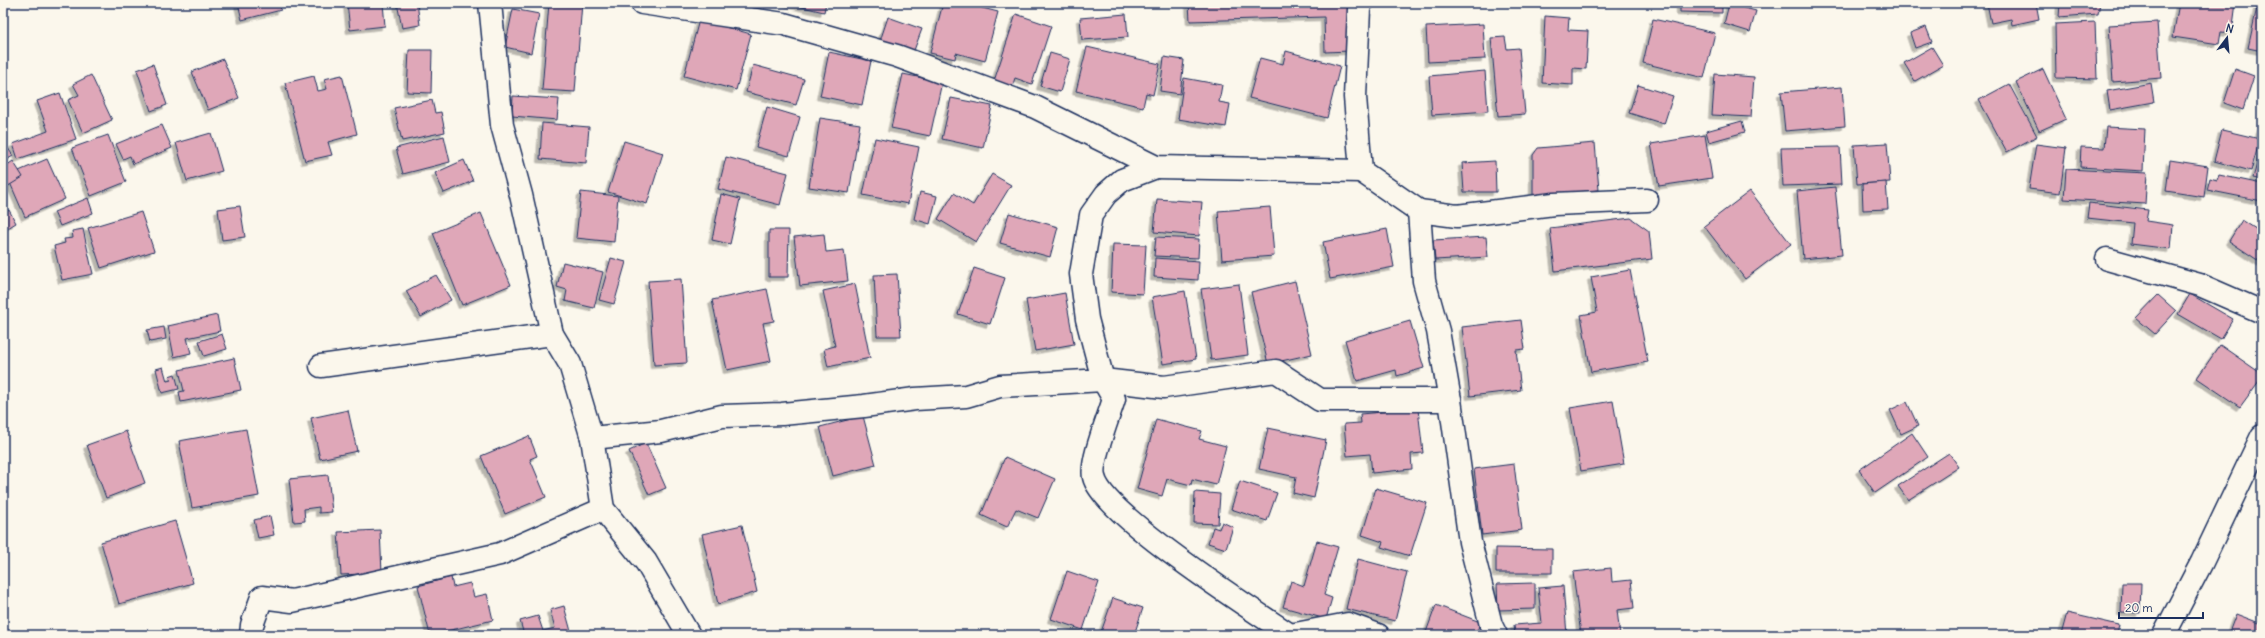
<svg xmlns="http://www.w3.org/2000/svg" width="2265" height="638" viewBox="0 0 2265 638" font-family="Delius,sans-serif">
<defs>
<filter id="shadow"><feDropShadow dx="-3.5" dy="3.5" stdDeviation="0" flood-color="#0004"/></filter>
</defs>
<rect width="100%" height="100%" fill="#fbf7ec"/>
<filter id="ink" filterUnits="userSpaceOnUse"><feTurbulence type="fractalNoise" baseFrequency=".025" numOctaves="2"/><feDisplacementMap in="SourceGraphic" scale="8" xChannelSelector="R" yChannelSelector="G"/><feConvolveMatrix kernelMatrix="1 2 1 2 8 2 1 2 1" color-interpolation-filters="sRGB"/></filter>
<g filter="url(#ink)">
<g fill="#dfa7b8" stroke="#1b2f5e" filter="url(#shadow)">
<polygon points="238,3 279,3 281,10 242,20"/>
<polygon points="347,3 383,3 385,26 350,30"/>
<polygon points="397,3 417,3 420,25 402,28"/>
<polygon points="549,3 582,3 575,92 542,90"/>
<polygon points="785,3 826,3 824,12"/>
<polygon points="943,3 963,3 998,12 985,61 956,53 955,59 930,53"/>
<polygon points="1189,3 1348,3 1350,51 1325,52 1324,17 1190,21"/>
<polygon points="1680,3 1722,3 1722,13 1680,12"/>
<polygon points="1987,3 2036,3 2039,19 2012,25 2011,19 1991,23"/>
<polygon points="2060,3 2100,3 2098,14 2059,17"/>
<polygon points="2179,3 2236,3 2232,33 2221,32 2219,44 2173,37"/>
<polygon points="2258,3 2262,3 2262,51 2248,48"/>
<polygon points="1729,4 1756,11 1750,32 1724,24"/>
<polygon points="513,9 539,14 531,53 505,47"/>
<polygon points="1016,14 1051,26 1032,84 1015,78 1012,87 994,81"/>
<polygon points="1126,14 1128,37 1082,40 1080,18"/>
<polygon points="1545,16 1569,18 1568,30 1588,31 1586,69 1573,68 1573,85 1542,83"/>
<polygon points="888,17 922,29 913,53 880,41"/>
<polygon points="1653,19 1715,33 1704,78 1643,63"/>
<polygon points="699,20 751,34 736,90 684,76"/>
<polygon points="2095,22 2097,79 2056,78 2055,24"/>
<polygon points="2157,22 2161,78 2113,82 2109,25"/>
<polygon points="1483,24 1485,59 1428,62 1426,27"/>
<polygon points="1926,27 1932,42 1915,48 1910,33"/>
<polygon points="1505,37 1507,49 1519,48 1525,114 1498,116 1491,38"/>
<polygon points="1087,47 1160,64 1153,95 1146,93 1143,107 1076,91"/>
<polygon points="1932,47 1943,65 1915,81 1904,63"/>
<polygon points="409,50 432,50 431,93 407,92"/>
<polygon points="1286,51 1340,66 1327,118 1249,98 1260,58 1283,64"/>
<polygon points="829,52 871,61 862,105 820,96"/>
<polygon points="1050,53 1070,59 1060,92 1040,86"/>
<polygon points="1164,57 1184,60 1180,94 1160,91"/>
<polygon points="223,59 239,98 208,110 192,72"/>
<polygon points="153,64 167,105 151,111 137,70"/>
<polygon points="753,65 804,79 796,105 746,92"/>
<polygon points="2043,69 2066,119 2039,131 2016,82"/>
<polygon points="2235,69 2254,76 2243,110 2224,103"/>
<polygon points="1485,71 1488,111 1432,115 1429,76"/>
<polygon points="903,74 942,82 930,136 891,128"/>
<polygon points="1715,74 1754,77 1751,117 1712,115"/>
<polygon points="91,75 112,120 83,133 68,100 79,95 73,84"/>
<polygon points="342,75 357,134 328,142 332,155 305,161 285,83 314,76 318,91 327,89 324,79"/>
<polygon points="1184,78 1222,85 1219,102 1230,104 1226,127 1178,119"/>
<polygon points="2151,83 2154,102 2110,110 2107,91"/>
<polygon points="2009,84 2037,136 2007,152 1979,100"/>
<polygon points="1638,85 1673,96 1664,124 1629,113"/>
<polygon points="1842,87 1845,126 1785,131 1781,92"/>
<polygon points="60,93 76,139 18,159 13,144 48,131 37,101"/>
<polygon points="513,96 559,99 557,120 512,116"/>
<polygon points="951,98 992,106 983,148 942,139"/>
<polygon points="432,100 435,113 441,112 445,132 402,141 394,108"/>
<polygon points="767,107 800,117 789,156 756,147"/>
<polygon points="820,118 860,124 849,193 809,187"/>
<polygon points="1742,121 1745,132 1709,142 1706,131"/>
<polygon points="2262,121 2262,135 2258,133"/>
<polygon points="542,123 589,127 586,163 540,159"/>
<polygon points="162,125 172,148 133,164 130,156 123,159 116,144"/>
<polygon points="2106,127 2145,129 2143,171 2080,167 2081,147 2104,148"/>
<polygon points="2222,130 2260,139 2251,171 2214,161"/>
<polygon points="211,133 222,171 187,181 176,143"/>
<polygon points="108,135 126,182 91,196 72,148"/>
<polygon points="1705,135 1712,178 1659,186 1651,144"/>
<polygon points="444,136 450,162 403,174 396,148"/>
<polygon points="875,138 919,147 908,204 863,195"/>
<polygon points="3,140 13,156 3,162"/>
<polygon points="624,141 663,153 647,204 608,192"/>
<polygon points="1595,143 1599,190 1533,195 1533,155 1538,148"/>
<polygon points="1887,143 1890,182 1857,184 1854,145"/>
<polygon points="2036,144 2066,148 2060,193 2029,189"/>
<polygon points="2262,145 2262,180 2253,178"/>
<polygon points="1840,147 1842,184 1783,186 1781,148"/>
<polygon points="726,157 788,173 780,205 718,189"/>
<polygon points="47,159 65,199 25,217 7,176"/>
<polygon points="464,160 473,181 444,193 435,173"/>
<polygon points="2170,160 2208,166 2204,197 2166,191"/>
<polygon points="13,161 23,177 5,188 3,185 3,168"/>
<polygon points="1495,161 1496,192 1464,192 1462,163"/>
<polygon points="2066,169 2147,173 2145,204 2064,199"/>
<polygon points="992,174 1011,185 976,242 938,219 954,193 973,205"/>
<polygon points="2219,175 2262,184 2262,201 2207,190 2210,178 2217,180"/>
<polygon points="1886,182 1888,209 1863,210 1862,184"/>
<polygon points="1835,187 1842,255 1803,259 1797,191"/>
<polygon points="1750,191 1791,244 1745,279 1704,226"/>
<polygon points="581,192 618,196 614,242 576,238"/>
<polygon points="920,192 937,196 930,224 914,219"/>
<polygon points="721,194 740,199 730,244 712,240"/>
<polygon points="88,198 93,213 60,226 54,212"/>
<polygon points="1157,199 1202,202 1199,236 1154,232"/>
<polygon points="2089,203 2148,210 2146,221 2173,225 2171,249 2131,244 2133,223 2087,218"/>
<polygon points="240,206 245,237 222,240 218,209"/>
<polygon points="1270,207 1274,256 1222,260 1218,211"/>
<polygon points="9,210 16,223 3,231 3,213"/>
<polygon points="141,212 154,251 101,268 88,228"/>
<polygon points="481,213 511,285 462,305 433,233"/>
<polygon points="1009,213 1058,227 1050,257 1000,243"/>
<polygon points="1631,218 1649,231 1652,259 1555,271 1550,228"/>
<polygon points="2242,220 2262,233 2262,263 2229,241"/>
<polygon points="83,229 93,274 62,280 54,246 65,243 64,239 73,238 72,231"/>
<polygon points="1387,229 1394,267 1330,279 1323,242"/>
<polygon points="769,230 789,230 788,277 769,277"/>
<polygon points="824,234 826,252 844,250 848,281 800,286 794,237"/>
<polygon points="1156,237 1199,239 1198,258 1154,256"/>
<polygon points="1486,237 1488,257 1435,260 1433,240"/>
<polygon points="1113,244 1146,245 1143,294 1111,292"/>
<polygon points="611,258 626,262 614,304 599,300"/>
<polygon points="1155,258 1199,261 1198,280 1154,277"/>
<polygon points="563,262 603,272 594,308 565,301 567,290 557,287"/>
<polygon points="974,268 1005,278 990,324 958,314"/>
<polygon points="1630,270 1648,362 1591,372 1581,315 1597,312 1591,277"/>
<polygon points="897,274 901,336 877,336 874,275"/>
<polygon points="436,275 451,300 421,317 406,291"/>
<polygon points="681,279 687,363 654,365 648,281"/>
<polygon points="1295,281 1312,354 1268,364 1251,292"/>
<polygon points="855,284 870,358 828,367 824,349 835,346 823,291"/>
<polygon points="1239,284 1248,355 1211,360 1201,289"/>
<polygon points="767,289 774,321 763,323 771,361 727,370 712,300"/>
<polygon points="1185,291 1196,359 1163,364 1152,297"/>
<polygon points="1065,293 1074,344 1035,351 1026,300"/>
<polygon points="2190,294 2233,319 2221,339 2178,314"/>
<polygon points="2158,295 2176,311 2155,334 2136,318"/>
<polygon points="217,315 220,331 187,338 191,353 174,357 168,326"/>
<polygon points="1521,320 1525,349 1516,350 1521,390 1470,396 1462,327"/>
<polygon points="1410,321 1424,368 1397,376 1396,370 1357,381 1345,340"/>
<polygon points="164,327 166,339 150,342 147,330"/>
<polygon points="222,334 227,349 204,356 199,341"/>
<polygon points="2220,345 2262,374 2262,377 2240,407 2197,378"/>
<polygon points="234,358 241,390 181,402 179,392 184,391 179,370"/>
<polygon points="163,367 167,381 171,380 169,376 175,374 179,389 162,393 156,369"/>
<polygon points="1613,401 1624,464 1581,471 1570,408"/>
<polygon points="1907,402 1918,426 1901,434 1890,410"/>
<polygon points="1418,409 1423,453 1411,454 1412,469 1372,473 1370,454 1347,456 1344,424 1361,423 1360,414"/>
<polygon points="348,410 357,451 320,459 311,418"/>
<polygon points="863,416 876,465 833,476 820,427"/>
<polygon points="1156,419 1202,431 1199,439 1226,446 1216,485 1192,479 1191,485 1167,479 1162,496 1137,489"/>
<polygon points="1268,428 1326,440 1314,498 1293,493 1296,477 1259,469"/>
<polygon points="246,429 259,496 192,508 179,441"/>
<polygon points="126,431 145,483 106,498 87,445"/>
<polygon points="1912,433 1928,457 1875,493 1859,470"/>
<polygon points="529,436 537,456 530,459 546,497 505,514 481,456"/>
<polygon points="646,443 666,488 649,495 629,451"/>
<polygon points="1949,453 1959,467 1908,500 1898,486"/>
<polygon points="1005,457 1055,479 1038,518 1016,509 1007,527 981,515"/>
<polygon points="1514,464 1522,530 1482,535 1474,469"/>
<polygon points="328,475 332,512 319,513 319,507 304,509 305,521 294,522 289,479"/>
<polygon points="1240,481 1277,493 1267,521 1231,509"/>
<polygon points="1376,488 1427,503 1410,556 1381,547 1383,542 1362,535"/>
<polygon points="1195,492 1220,494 1218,524 1194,523"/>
<polygon points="270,516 274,535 258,538 254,520"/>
<polygon points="175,521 193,583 119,604 101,542"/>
<polygon points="1222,522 1233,527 1226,549 1208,543 1213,527 1219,529"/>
<polygon points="742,525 757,592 718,604 702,534"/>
<polygon points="380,530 382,573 341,575 338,532"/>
<polygon points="1317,541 1338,547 1324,595 1332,598 1326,619 1283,607 1291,581 1304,586"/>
<polygon points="1496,548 1552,549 1552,573 1496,573"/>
<polygon points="1358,559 1407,572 1395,621 1346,609"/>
<polygon points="1611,568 1612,582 1631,580 1634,608 1617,610 1620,635 1581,635 1573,572"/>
<polygon points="1067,571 1099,582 1083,630 1051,619"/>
<polygon points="451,577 453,587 470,583 474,597 487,594 493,620 430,635 418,586"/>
<polygon points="1535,583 1535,609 1498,610 1497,584"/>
<polygon points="2122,583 2141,583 2140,613 2121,612"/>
<polygon points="1563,586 1567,635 1515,635 1514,625 1542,623 1538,588"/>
<polygon points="1113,598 1143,608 1134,635 1100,635"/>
<polygon points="1436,605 1480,622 1476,635 1425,635"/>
<polygon points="564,606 572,635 524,635 520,621 538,616 543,631 555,628 550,610"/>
<polygon points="2067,613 2119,625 2117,635 2061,635"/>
<polygon points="2236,614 2262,624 2262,635 2228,635"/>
</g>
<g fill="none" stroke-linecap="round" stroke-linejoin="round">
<defs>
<g id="minor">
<polyline points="490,3 502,125 521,195 552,334 570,364 592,438 603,509 646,562 689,635"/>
<polyline points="642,3 784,24 897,56 1035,107 1156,167 1361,171"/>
<polyline points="1361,3 1359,9 1355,97 1361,171 1419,211 1424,281 1438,331 1450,400 1470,542 1491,625 1496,635"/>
<polyline points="1419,211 1457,216 1554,204 1647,200"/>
<polyline points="2107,259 2200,285 2262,312"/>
<polyline points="321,366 552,334"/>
<path d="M1103,380L1114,399C1109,416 1090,462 1094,477C1102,514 1253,610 1290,635L1348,624L1378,635"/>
<polyline points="1103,380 1164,387 1276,371 1320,400 1450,400"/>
<polyline points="592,438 661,431 722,416 782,414 864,406 915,399 966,396 1000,386 1103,380 1087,319 1081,274 1091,215 1106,194 1122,180 1156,167"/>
<polyline points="251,635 252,625 262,597 292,601 500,554 603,509"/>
<polyline points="2164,635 2202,562 2262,436"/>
</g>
</defs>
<use href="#minor" stroke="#1b2f5e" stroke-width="25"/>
<use href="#minor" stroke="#fbf7ec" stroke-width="22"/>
</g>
</g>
<rect width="2265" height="638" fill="none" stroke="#fbf7ec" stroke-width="16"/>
<rect x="8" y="8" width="2249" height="622" fill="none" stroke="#1b2f5e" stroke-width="1.5" filter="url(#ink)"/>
<g transform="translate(2227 38) rotate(16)" stroke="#fbf7ec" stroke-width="3" paint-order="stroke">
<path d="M0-3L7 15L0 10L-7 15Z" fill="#1b2f5e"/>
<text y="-6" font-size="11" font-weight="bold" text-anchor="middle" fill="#1b2f5e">N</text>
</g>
<path d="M2119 612v6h84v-6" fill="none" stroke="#1b2f5e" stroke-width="2"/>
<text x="2125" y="612" font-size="12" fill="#1b2f5e" stroke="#fbf7ec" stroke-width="3" paint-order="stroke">20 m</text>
</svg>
